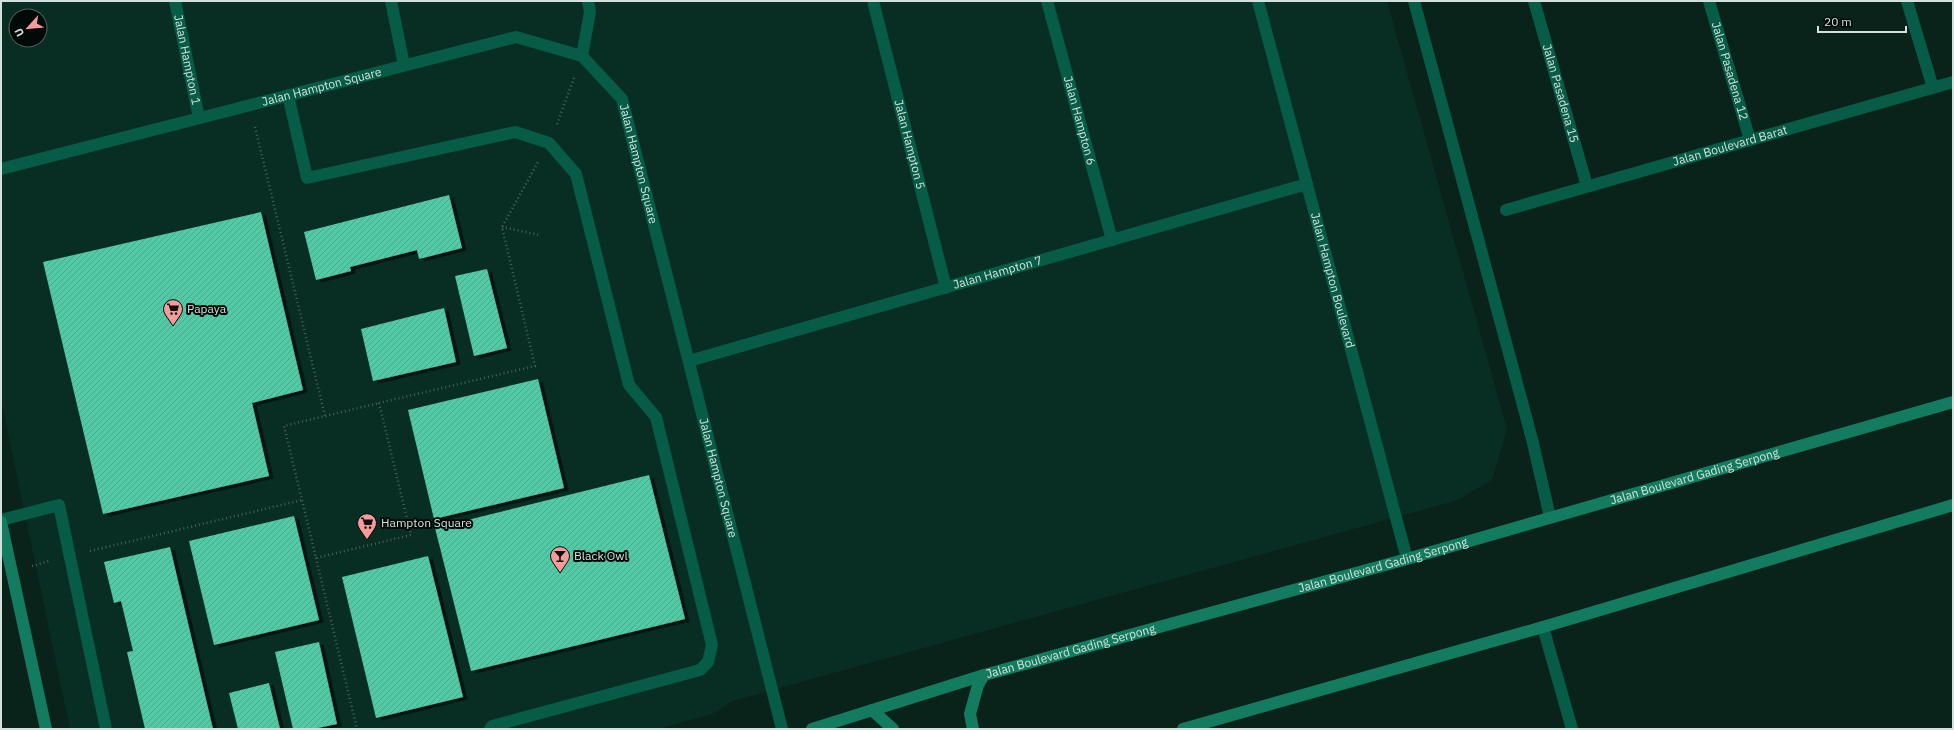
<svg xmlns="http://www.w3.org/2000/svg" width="1954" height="730" viewBox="0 0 1954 730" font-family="'IBM Plex Sans',sans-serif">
<defs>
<pattern id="building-hatch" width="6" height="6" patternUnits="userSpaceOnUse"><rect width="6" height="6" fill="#51caa5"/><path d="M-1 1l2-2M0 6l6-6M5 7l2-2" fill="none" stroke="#4ca88c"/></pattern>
<filter id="shadow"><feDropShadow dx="4.5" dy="2.5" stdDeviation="0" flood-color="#0009"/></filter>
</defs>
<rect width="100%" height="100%" fill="#09231b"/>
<path fill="#082e23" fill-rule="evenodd" d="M1,1H1387L1507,429L1492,480L1458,500L732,701L712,714L658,729H70L1,400ZM16,16H40V40H16Z"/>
<g fill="url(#building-hatch)" filter="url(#shadow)">
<polygon points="449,195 462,248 419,259 417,250 350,267 351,271 316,280 304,232"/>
<polygon points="261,212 303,390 252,403 269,476 103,514 43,262"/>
<polygon points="487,269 507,348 474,356 455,276"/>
<polygon points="444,308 456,362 373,381 361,329"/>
<polygon points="538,379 564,488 434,519 408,410"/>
<polygon points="649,475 685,619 471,671 435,528"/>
<polygon points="294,516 319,620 214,645 189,541"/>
<polygon points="170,547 213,729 145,729 127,652 133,651 121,601 114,603 104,562"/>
<polygon points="428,556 463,697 376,718 342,577"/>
<polygon points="319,642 337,724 313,729 293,729 275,652"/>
<polygon points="269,683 280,729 238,729 229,693"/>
</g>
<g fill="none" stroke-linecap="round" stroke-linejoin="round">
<g stroke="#495f58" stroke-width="2.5" stroke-dasharray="1 3" stroke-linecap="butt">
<polyline points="557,124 574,78"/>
<polyline points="255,127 325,416"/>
<polyline points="502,227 539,235"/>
<polyline points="379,403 535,366 502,227 538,162"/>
<polygon points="379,403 411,535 316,558 284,426"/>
<polyline points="90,551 302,500"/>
<polyline points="316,558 357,729"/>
<polyline points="32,566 49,561"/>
</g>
<g stroke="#075c47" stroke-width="12">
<path id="s1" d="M175,1L199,118"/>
<polyline points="391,1 404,65"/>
<path id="s2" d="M873,1L946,288"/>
<path id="s3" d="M1047,1L1112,240"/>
<polyline points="582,56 590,12 588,1"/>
<polyline points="288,95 307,178 515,132 549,143 576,174 629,385 656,417 712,645 708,662 700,670 492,726 490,729"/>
<path id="s4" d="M1,169L516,37L582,56L622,99L782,729"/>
<path id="s5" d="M689,361L1307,184"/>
<polyline points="1,520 59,505 106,729"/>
</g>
<g stroke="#075c47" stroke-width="12">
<path id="s6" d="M1258,1L1407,559"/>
<polyline points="1414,1 1532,439 1550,517"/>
<path id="s7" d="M1534,1L1587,186"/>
<path id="s8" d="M1709,1L1750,140"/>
<polyline points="1907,1 1933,88"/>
<path id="s9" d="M1506,210L1953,82"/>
<polyline points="1543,627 1572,729"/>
</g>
<g stroke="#137c60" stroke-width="12">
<polyline points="1,522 46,729"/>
<polyline points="872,710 893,729"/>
<path id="s10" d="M812,729L984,675L1407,559L1953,402"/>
<polyline points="973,729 970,714 978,685 984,675"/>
<polyline points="1183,729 1543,627 1953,505"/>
</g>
</g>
<defs>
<symbol id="supermarket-pin" viewBox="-11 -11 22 30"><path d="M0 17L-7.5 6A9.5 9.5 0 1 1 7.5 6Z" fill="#f59b9a" stroke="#020a07"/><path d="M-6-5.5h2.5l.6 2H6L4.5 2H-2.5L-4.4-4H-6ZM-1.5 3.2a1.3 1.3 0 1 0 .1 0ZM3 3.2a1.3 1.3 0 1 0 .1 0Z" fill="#111"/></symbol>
<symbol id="bar-pin" viewBox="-11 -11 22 30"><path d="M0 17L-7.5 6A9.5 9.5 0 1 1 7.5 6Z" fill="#f59b9a" stroke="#020a07"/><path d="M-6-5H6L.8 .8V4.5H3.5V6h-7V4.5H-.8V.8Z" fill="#111"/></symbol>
</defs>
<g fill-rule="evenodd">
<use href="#supermarket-pin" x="162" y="298" width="22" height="30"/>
<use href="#supermarket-pin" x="356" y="512" width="22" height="30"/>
<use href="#bar-pin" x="549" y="545" width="22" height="30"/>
</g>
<g text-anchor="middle" stroke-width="4" stroke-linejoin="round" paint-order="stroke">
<g font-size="12" fill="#d2e1db" stroke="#020a07">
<text dy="4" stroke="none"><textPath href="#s1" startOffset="60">Jalan Hampton 1</textPath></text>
<text dy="4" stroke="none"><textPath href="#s8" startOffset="73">Jalan Pasadena 12</textPath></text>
<text dy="4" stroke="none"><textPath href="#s4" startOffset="331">Jalan Hampton Square</textPath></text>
<text dy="4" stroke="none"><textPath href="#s7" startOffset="96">Jalan Pasadena 15</textPath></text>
<text dy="4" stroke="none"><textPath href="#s3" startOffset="124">Jalan Hampton 6</textPath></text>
<text dy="4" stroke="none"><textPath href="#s2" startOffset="148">Jalan Hampton 5</textPath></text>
<text dy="4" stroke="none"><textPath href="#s9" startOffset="233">Jalan Boulevard Barat</textPath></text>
<text dy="4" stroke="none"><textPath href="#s4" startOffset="726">Jalan Hampton Square</textPath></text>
<text dy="4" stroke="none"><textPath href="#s5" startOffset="321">Jalan Hampton 7</textPath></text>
<text dy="4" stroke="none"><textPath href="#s6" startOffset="289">Jalan Hampton Boulevard</textPath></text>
<text dy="4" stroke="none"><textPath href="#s10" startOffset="918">Jalan Boulevard Gading Serpong</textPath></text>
<text dy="4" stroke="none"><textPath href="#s4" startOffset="1050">Jalan Hampton Square</textPath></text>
<text dy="4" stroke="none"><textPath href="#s10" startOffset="594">Jalan Boulevard Gading Serpong</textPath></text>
<text dy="4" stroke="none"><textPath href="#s10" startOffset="270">Jalan Boulevard Gading Serpong</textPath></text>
</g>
<g font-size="12" fill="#d2e1db" stroke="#020a07" text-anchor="start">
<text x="187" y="313">Papaya</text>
<text x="381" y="527">Hampton Square</text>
<text x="574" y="560">Black Owl</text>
</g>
</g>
<rect width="1954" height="730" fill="none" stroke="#d2e1db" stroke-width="4"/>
<g transform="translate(28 28) rotate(243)"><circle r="19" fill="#020a07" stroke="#55605c"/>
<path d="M0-3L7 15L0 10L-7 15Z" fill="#f59b9a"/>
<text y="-6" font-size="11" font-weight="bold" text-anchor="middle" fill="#d2e1db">U</text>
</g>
<path d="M1818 26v6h88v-6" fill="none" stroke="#d2e1db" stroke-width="2"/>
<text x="1824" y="26" font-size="12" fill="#d2e1db" stroke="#020a07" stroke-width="3" paint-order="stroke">20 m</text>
</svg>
